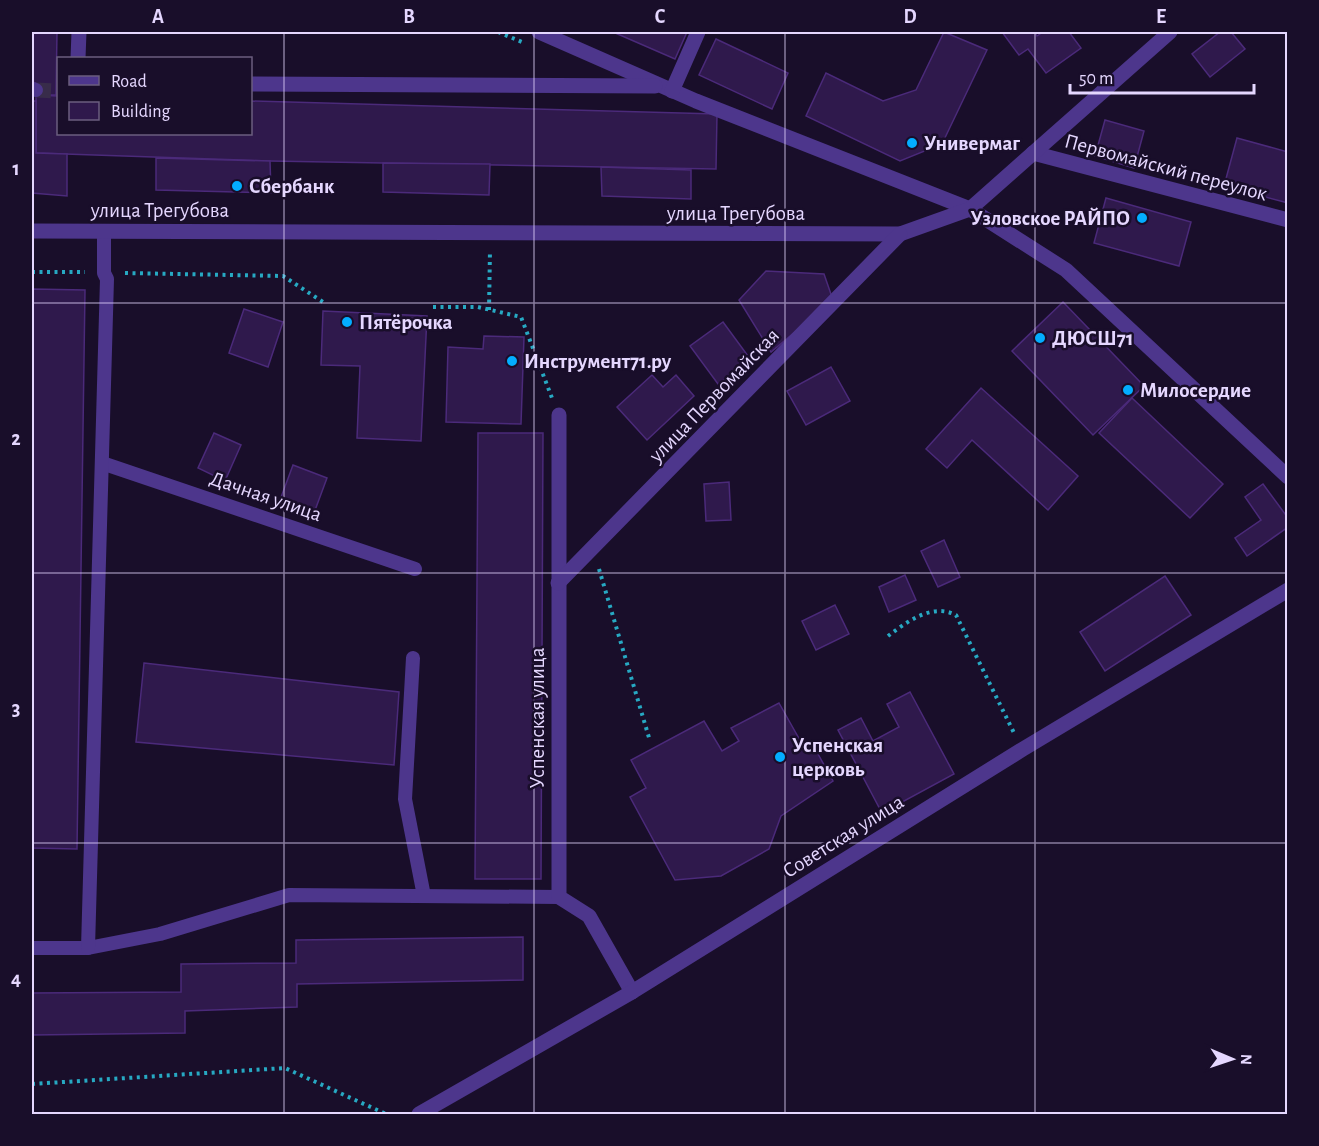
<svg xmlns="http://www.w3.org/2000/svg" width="1319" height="1146" viewBox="0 0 1319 1146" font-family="'Alegreya Sans',sans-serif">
<rect width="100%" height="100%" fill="#190e2a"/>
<g fill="#2f194c" stroke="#4b2a7a" stroke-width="1.5">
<polygon points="32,32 57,32 56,95 36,95 36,83 32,82"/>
<polygon points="613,32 687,32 675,59"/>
<polygon points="944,32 987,50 942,144 900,161 806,116 826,73 883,101 916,90"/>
<polygon points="1002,32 1035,32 1037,36 1043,32 1069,32 1081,48 1046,73 1028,49 1019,55"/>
<polygon points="1220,32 1231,32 1245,49 1210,77 1192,54"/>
<polygon points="716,39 788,73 772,109 699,75"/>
<polygon points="36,95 58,96 58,134 250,134 250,101 717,114 716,169 270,161 36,153"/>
<polygon points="32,101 36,101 36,153 67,154 67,196 32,193"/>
<polygon points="1105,120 1144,131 1134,168 1095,156"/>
<polygon points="1237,138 1288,152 1288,203 1224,186"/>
<polygon points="156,158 270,161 271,193 156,190"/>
<polygon points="383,163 490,164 489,195 383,192"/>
<polygon points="601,167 691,170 691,199 602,196"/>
<polygon points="1106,198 1191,222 1179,266 1094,243"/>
<polygon points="766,271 824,274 833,300 771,352 739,300"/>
<polygon points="32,289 85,290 77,849 32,848"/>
<polygon points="1063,302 1144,386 1093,435 1012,351"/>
<polygon points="244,309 283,322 268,367 229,353"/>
<polygon points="323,311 427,316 421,441 357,438 360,366 321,365"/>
<polygon points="723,322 751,360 718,384 690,346"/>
<polygon points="484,336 524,337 521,424 446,422 448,347 483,349"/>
<polygon points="831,367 850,401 806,425 787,391"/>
<polygon points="652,375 663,387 676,375 694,396 647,440 617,407"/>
<polygon points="981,388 1078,476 1048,510 972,440 947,468 926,449"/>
<polygon points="1132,398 1223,484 1190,518 1099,433"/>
<polygon points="214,433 241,445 225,481 198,468"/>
<polygon points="478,433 543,433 541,879 475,879"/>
<polygon points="293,465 327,478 314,513 280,500"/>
<polygon points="729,482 731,520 706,521 704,484"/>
<polygon points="1263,484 1288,518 1288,527 1247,556 1235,538 1261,520 1245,497"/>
<polygon points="944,540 960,577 938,587 921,551"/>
<polygon points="905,575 916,600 889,612 879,587"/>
<polygon points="1165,576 1191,615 1105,671 1080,632"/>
<polygon points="835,605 849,634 816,650 802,621"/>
<polygon points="144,663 399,692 394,765 136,742"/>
<polygon points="910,692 954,774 882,813 838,730 861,718 873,741 899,727 887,704"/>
<polygon points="779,703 805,749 813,745 833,781 781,816 769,849 721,876 675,880 630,797 646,788 631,760 704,721 722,751 739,741 731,728"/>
<polygon points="523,937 523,980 297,984 297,1007 185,1011 185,1033 32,1035 32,993 181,992 181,964 296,963 296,940"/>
</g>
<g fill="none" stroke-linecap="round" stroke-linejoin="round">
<polyline stroke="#382c4a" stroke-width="15" stroke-dasharray="15 8" stroke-linecap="butt" points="36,90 58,91"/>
<g stroke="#27a9c3" stroke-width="4" stroke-dasharray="3 4.5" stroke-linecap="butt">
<polyline points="498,32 522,42"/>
<polyline points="32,272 85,272"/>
<polyline points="125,273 283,276 323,302"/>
<polyline points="433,307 478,307 521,317 552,398"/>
<polyline points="489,310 490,250"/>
<polyline points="599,569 650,741"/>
<path d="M888,636C908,621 932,603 956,615L1014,733"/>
<polyline points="32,1084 285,1068 386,1114"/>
</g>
<g stroke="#4d368c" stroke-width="14">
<polyline points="32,89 36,90"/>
<polyline points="102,463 415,569"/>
<polyline points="413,658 405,799 424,896"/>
<polyline points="32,948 88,948 160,934 289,895 559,897"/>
<polyline points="88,948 107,279 104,273 104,232"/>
</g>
<g stroke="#4d368c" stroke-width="15">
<polyline points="539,32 696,101 970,209 1066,270 1288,477"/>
<polyline points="78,58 79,32"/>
<polyline points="250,84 655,86"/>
<polyline points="672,91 698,32"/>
<polyline points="1033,153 1288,220"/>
<polyline points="32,231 900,234 970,209 1170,32"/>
<polyline points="559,415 559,897 589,916 632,992"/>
<polyline points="558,583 900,234"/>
<polyline points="419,1114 632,992 1023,749 1288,590"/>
</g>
</g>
<path fill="none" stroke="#e5d7ff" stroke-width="1.5" stroke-opacity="0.55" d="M284,32V1114M534,32V1114M785,32V1114M1035,32V1114M32,303H1288M32,573H1288M32,843H1288"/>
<g fill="#03adff" stroke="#190e2a" stroke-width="2">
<circle cx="912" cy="143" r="6"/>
<circle cx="237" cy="186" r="6"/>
<circle cx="1142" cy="218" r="6"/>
<circle cx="347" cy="322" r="6"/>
<circle cx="1040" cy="338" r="6"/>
<circle cx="512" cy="361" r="6"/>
<circle cx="1128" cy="390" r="6"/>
<circle cx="780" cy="757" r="6"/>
</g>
<g text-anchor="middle" stroke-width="5" stroke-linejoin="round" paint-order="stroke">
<g font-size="21" font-weight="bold" fill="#e5d7ff" stroke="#190e2a" text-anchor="start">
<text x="924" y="150">Универмаг</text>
<text x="249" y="193">Сбербанк</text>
<text x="1130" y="225" text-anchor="end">Узловское РАЙПО</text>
<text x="359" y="329">Пятёрочка</text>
<text x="1052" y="345">ДЮСШ71</text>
<text x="524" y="368">Инструмент71.ру</text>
<text x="1140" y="397">Милосердие</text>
<text x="792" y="752">Успенская<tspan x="792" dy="24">церковь</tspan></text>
</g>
<g font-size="21" fill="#e5d7ff" stroke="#190e2a">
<text transform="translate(1166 167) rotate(15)" y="7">Первомайский переулок</text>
<text x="160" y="217">улица Трегубова</text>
<text x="736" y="220">улица Трегубова</text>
<text transform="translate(714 395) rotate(-46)" y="7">улица Первомайская</text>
<text transform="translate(266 496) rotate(19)" y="7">Дачная улица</text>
<text transform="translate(537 718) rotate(-90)" y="7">Успенская улица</text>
<text transform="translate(843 836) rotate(-32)" y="7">Советская улица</text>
</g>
</g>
<rect width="1319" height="1146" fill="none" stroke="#190e2a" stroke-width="66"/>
<rect x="57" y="57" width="195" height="78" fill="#190e2a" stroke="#6b5e7f" stroke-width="1.5"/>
<rect x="69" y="76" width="30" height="9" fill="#4d368c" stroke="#6b5e7f" stroke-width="1.5"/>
<text x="111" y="87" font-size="18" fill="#e5d7ff">Road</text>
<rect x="69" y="102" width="30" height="18" fill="#2f194c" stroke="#6b5e7f" stroke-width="1.5"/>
<text x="111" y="117" font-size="18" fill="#e5d7ff">Building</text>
<g transform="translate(1232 1059) rotate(92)" stroke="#190e2a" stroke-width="4.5" paint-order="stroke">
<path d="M0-4.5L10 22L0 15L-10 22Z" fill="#e5d7ff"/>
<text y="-9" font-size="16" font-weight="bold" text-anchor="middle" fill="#e5d7ff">N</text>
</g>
<path d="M1070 84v9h184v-9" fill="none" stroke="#e5d7ff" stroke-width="3"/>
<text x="1079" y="84" font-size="18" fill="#e5d7ff" stroke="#190e2a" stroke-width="4.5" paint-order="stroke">50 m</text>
<rect x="33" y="33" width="1253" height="1080" fill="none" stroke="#e5d7ff" stroke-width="2"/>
<g font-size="20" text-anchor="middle" font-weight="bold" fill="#e5d7ff">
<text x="158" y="23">A</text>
<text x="409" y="23">B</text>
<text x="660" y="23">C</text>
<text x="910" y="23">D</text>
<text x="1161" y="23">E</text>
<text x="16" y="175">1</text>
<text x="16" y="445">2</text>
<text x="16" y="715">3</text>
<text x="16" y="985">4</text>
</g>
</svg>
